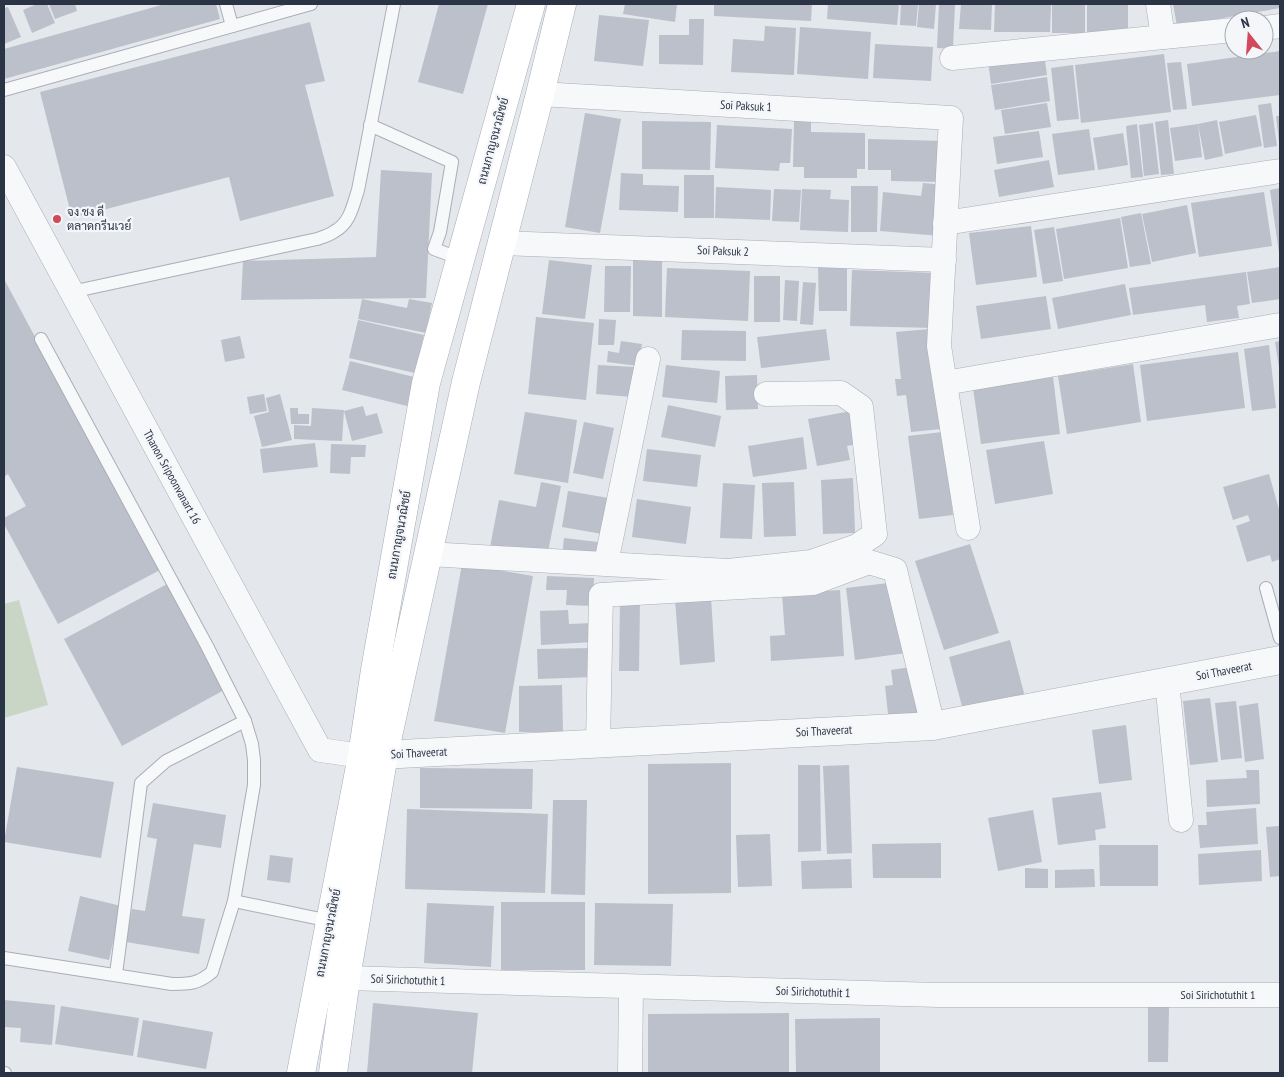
<svg xmlns="http://www.w3.org/2000/svg" width="1284" height="1077" viewBox="0 0 1284 1077" font-family="'PT Sans Narrow',Sarabun,sans-serif">
<rect width="100%" height="100%" fill="#e4e7ec"/>
<polygon fill="#c9d6c5" points="19,600 48,705 4,718 4,604"/>
<g fill="#bbc0ca">
<polygon points="37,4 47,4 55,23 32,33 23,10"/>
<polygon points="49,4 75,4 77,11 55,19"/>
<polygon points="165,4 216,4 220,19 4,79 4,49"/>
<polygon points="439,4 488,4 463,94 418,82"/>
<polygon points="625,4 677,4 675,22 623,14"/>
<polygon points="714,4 812,4 811,21 714,16"/>
<polygon points="828,4 899,4 897,25 827,19"/>
<polygon points="901,4 918,4 916,26 900,25"/>
<polygon points="919,4 936,4 934,29 917,27"/>
<polygon points="939,4 955,4 953,49 937,48"/>
<polygon points="961,4 992,4 991,30 959,29"/>
<polygon points="995,4 1051,4 1050,32 994,32"/>
<rect x="1052" y="4" width="33" height="29"/>
<polygon points="1087,4 1128,4 1128,33 1087,34"/>
<polygon points="1173,4 1280,4 1280,8 1177,26"/>
<polygon points="8,7 21,37 4,44 4,8"/>
<polygon points="599,15 649,20 643,66 594,61"/>
<polygon points="689,19 704,19 703,65 659,64 659,35 689,35"/>
<polygon points="310,22 325,81 305,85 334,196 240,221 229,177 72,218 40,92"/>
<polygon points="765,26 796,28 794,75 731,72 733,39 764,41"/>
<polygon points="800,27 871,32 868,79 797,74"/>
<polygon points="875,44 933,47 931,81 873,78"/>
<polygon points="1280,51 1280,95 1192,106 1187,64"/>
<polygon points="1044,54 1047,75 991,84 988,62"/>
<polygon points="1164,54 1171,112 1081,123 1075,65"/>
<polygon points="1181,62 1187,109 1173,110 1167,63"/>
<polygon points="1073,65 1079,119 1057,121 1051,68"/>
<polygon points="1047,77 1050,101 995,110 991,85"/>
<polygon points="1047,103 1051,127 1005,134 1001,110"/>
<polygon points="1271,103 1277,146 1264,148 1258,105"/>
<polygon points="585,113 621,119 600,233 565,227"/>
<polygon points="1256,115 1262,146 1225,154 1219,122"/>
<polygon points="1276,116 1280,116 1280,142 1279,142"/>
<polygon points="794,120 811,120 811,132 865,133 865,169 857,169 857,178 804,178 804,167 793,167"/>
<polygon points="1168,120 1174,174 1161,175 1155,122"/>
<polygon points="1217,120 1223,156 1205,160 1198,124"/>
<polygon points="642,121 711,122 710,170 642,169"/>
<polygon points="1153,123 1159,174 1144,176 1139,125"/>
<polygon points="1137,124 1143,177 1131,178 1126,126"/>
<polygon points="1198,124 1202,157 1175,161 1170,128"/>
<polygon points="717,125 792,129 790,163 780,163 779,171 715,168"/>
<polygon points="1089,129 1095,170 1058,175 1052,134"/>
<polygon points="1039,131 1043,157 997,164 993,137"/>
<polygon points="1123,133 1128,165 1098,170 1093,138"/>
<polygon points="868,139 945,141 944,182 891,181 891,170 868,170"/>
<polygon points="1049,160 1054,187 999,197 994,170"/>
<polygon points="381,170 432,173 426,298 241,300 243,261 376,257"/>
<polygon points="621,173 643,174 643,185 679,186 678,212 619,210"/>
<rect x="684" y="175" width="30" height="43"/>
<polygon points="923,183 946,185 941,236 880,231 883,192 921,196"/>
<polygon points="851,186 878,186 877,232 851,232"/>
<polygon points="716,187 771,190 770,220 715,218"/>
<polygon points="1280,188 1280,253 1279,253 1270,190"/>
<polygon points="774,189 801,190 799,222 772,221"/>
<polygon points="802,189 831,190 830,199 849,200 848,232 800,230"/>
<polygon points="1264,192 1272,246 1199,257 1191,203"/>
<polygon points="1187,205 1196,253 1152,262 1142,214"/>
<polygon points="1141,213 1151,264 1130,267 1121,217"/>
<polygon points="1120,218 1128,268 1064,279 1056,229"/>
<polygon points="1031,226 1037,277 976,285 969,233"/>
<polygon points="1054,227 1063,281 1043,284 1034,230"/>
<polygon points="633,259 662,259 662,317 633,316"/>
<polygon points="549,260 592,265 585,319 542,314"/>
<polygon points="605,266 631,266 630,312 604,312"/>
<polygon points="818,266 847,266 847,311 819,311"/>
<polygon points="1280,267 1280,299 1252,303 1247,272"/>
<polygon points="667,268 750,271 748,321 665,317"/>
<polygon points="852,270 938,273 936,328 850,326"/>
<polygon points="1246,272 1250,304 1237,306 1239,318 1207,322 1205,305 1133,315 1129,288"/>
<rect x="754" y="276" width="26" height="46"/>
<polygon points="4,279 160,570 58,624 4,524 4,518 26,506 8,474 4,477"/>
<polygon points="785,280 799,281 797,321 783,320"/>
<polygon points="803,282 816,283 813,325 800,324"/>
<polygon points="1125,284 1131,315 1058,329 1052,298"/>
<polygon points="1046,296 1051,329 981,339 976,306"/>
<polygon points="362,299 407,308 409,299 432,303 426,333 358,319"/>
<polygon points="536,317 594,323 586,400 528,394"/>
<polygon points="599,319 616,320 614,345 598,345"/>
<polygon points="358,320 424,335 415,373 349,358"/>
<polygon points="826,329 830,360 761,368 757,337"/>
<polygon points="929,329 941,429 911,432 906,395 897,396 895,379 901,379 896,332"/>
<polygon points="682,330 746,331 746,361 681,360"/>
<polygon points="240,336 245,358 225,362 221,340"/>
<polygon points="621,341 642,344 638,366 607,362 608,351 619,353"/>
<polygon points="1280,341 1280,367 1279,367 1275,342"/>
<polygon points="1269,345 1276,408 1252,411 1244,349"/>
<polygon points="1238,352 1245,408 1147,421 1140,365"/>
<polygon points="350,361 414,377 407,406 342,390"/>
<polygon points="1133,364 1141,422 1067,434 1058,376"/>
<polygon points="598,365 635,367 633,397 596,394"/>
<polygon points="666,365 720,371 717,403 662,397"/>
<polygon points="757,375 758,409 726,410 725,376"/>
<polygon points="1053,377 1060,434 981,444 973,388"/>
<polygon points="264,394 267,411 250,414 247,397"/>
<polygon points="280,394 292,440 262,447 254,416 269,412 266,398"/>
<polygon points="668,405 721,416 715,447 661,437"/>
<polygon points="363,406 366,416 377,413 383,433 352,441 344,411"/>
<polygon points="290,408 298,408 298,414 309,414 309,424 291,424"/>
<polygon points="312,408 344,410 342,441 294,439 294,425 311,426"/>
<polygon points="851,411 857,444 847,446 850,460 817,466 808,419"/>
<polygon points="525,412 577,420 568,483 514,474"/>
<polygon points="584,422 614,428 603,479 573,473"/>
<polygon points="942,432 958,498 951,499 953,515 919,519 908,436"/>
<polygon points="803,437 807,469 753,477 748,446"/>
<polygon points="1044,441 1053,494 995,504 986,450"/>
<polygon points="315,443 318,467 263,473 260,449"/>
<polygon points="331,444 366,445 365,457 351,457 350,474 330,473"/>
<polygon points="647,449 701,455 697,487 643,481"/>
<polygon points="1269,474 1280,513 1280,559 1272,562 1270,555 1247,562 1236,526 1250,521 1248,515 1233,520 1223,487"/>
<polygon points="853,478 855,533 823,534 821,480"/>
<polygon points="541,482 561,486 547,557 490,547 499,500 536,507"/>
<polygon points="794,482 796,536 764,537 762,483"/>
<polygon points="723,483 755,485 752,539 720,538"/>
<polygon points="568,491 614,499 608,535 562,527"/>
<polygon points="637,499 691,507 686,544 632,537"/>
<polygon points="564,538 598,542 596,560 562,556"/>
<polygon points="970,544 999,633 944,650 915,561"/>
<polygon points="462,564 533,576 505,733 434,721"/>
<polygon points="547,576 594,578 593,606 566,605 567,590 546,590"/>
<polygon points="897,582 906,653 855,660 846,588"/>
<polygon points="169,583 226,689 122,746 64,639"/>
<polygon points="840,590 844,656 771,661 770,636 785,635 782,594"/>
<polygon points="711,597 715,662 680,665 675,599"/>
<polygon points="620,600 640,600 639,671 619,671"/>
<polygon points="568,610 569,624 592,623 593,642 541,645 540,611"/>
<polygon points="1010,640 1025,697 964,714 949,657"/>
<polygon points="593,648 594,677 538,679 537,649"/>
<polygon points="917,666 924,719 889,723 885,686 893,685 891,670"/>
<polygon points="562,685 563,732 519,732 519,686"/>
<polygon points="1210,698 1218,762 1190,765 1183,701"/>
<polygon points="1236,701 1242,758 1221,760 1215,703"/>
<polygon points="1258,703 1264,759 1245,762 1239,706"/>
<polygon points="1126,725 1132,780 1099,784 1092,730"/>
<polygon points="731,763 731,893 648,894 648,764"/>
<polygon points="798,765 820,765 821,851 798,852"/>
<polygon points="849,765 852,853 827,854 823,766"/>
<polygon points="17,767 114,782 101,858 4,842"/>
<polygon points="420,768 533,769 532,809 420,808"/>
<polygon points="1246,770 1259,770 1260,804 1207,807 1206,780 1247,778"/>
<polygon points="1101,792 1106,828 1095,830 1096,840 1058,845 1052,798"/>
<polygon points="553,800 587,800 585,895 551,894"/>
<polygon points="153,803 226,815 221,848 194,844 182,916 205,919 199,954 126,942 132,909 145,911 157,839 147,837"/>
<polygon points="1256,808 1258,844 1200,848 1198,825 1207,825 1206,812"/>
<polygon points="407,809 548,814 545,893 405,889"/>
<polygon points="1033,810 1042,862 998,871 988,818"/>
<polygon points="1280,826 1280,876 1270,877 1266,827"/>
<polygon points="770,834 772,886 738,887 736,835"/>
<polygon points="941,843 941,878 873,878 872,844"/>
<polygon points="1099,845 1158,845 1158,886 1100,886"/>
<polygon points="1261,850 1262,881 1199,885 1198,854"/>
<polygon points="270,855 293,858 290,883 267,880"/>
<polygon points="851,859 852,888 802,889 801,861"/>
<polygon points="1025,868 1048,869 1048,888 1025,888"/>
<polygon points="1094,869 1095,887 1055,888 1055,870"/>
<polygon points="80,896 121,906 109,960 68,951"/>
<rect x="501" y="902" width="84" height="68"/>
<polygon points="427,903 494,906 491,967 424,963"/>
<polygon points="595,903 673,904 671,966 594,965"/>
<polygon points="4,1000 55,1005 52,1045 20,1042 21,1028 4,1027"/>
<polygon points="373,1003 478,1013 472,1073 367,1073"/>
<polygon points="61,1006 139,1018 133,1056 55,1044"/>
<polygon points="1148,1007 1169,1007 1168,1062 1148,1062"/>
<polygon points="789,1013 789,1073 648,1073 648,1014"/>
<polygon points="880,1018 880,1073 796,1073 795,1019"/>
<polygon points="143,1020 213,1032 206,1069 137,1057"/>
</g>
<g fill="none" stroke-linecap="round" stroke-linejoin="round">
<defs>
<g id="service">
<polyline points="226,4 232,26"/>
<polyline points="4,90 311,4"/>
<polyline points="370,125 452,162 440,232 434,249 461,259"/>
<path d="M71,292L317,239C323,237 330,235 335,231C350,223 353,205 358,190L394,4"/>
<polyline points="1266,588 1280,638"/>
<polyline points="234,901 330,921"/>
<path d="M4,958L172,984C189,984 198,984 212,972L234,901L254,785V760L252,744L245,721L207,646L41,339"/>
<polyline points="116,974 141,783 166,761 245,721"/>
<polyline points="4,1073 5,1073"/>
</g>
<g id="minor">
<polyline points="1158,4 1163,37"/>
<polyline points="1264,28 1280,26"/>
<polyline points="952,58 1234,30"/>
<polyline points="540,94 951,118 939,346 968,528"/>
<polyline points="4,167 320,750 362,756"/>
<polyline points="945,223 1280,171"/>
<polyline points="502,243 944,260"/>
<polyline points="945,383 1280,325"/>
<polyline points="428,554 728,571 811,562 857,546 875,534 861,407 841,393 766,394"/>
<polyline points="606,563 648,359"/>
<polyline points="1167,682 1181,820"/>
<polyline points="598,744 601,595 813,583 869,562 895,570 933,726"/>
<polyline points="346,978 938,995 1280,995"/>
<polyline points="630,1073 631,987"/>
</g>
<polyline id="tertiary" points="362,756 933,726 1280,660"/>
<g id="primary">
<polyline points="301,1073 362,756 375,670 426,383 531,4"/>
<polyline points="333,1073 346,978 384,754 466,382 540,94 562,4"/>
</g>
</defs>
<use href="#service" stroke="#a9aeb7" stroke-width="14"/>
<use href="#minor" stroke="#a9aeb7" stroke-width="25"/>
<use href="#tertiary" stroke="#a9aeb7" stroke-width="29"/>
<use href="#primary" stroke="#a3abb8" stroke-width="29"/>
<use href="#service" stroke="#f7f8fa" stroke-width="12"/>
<use href="#minor" stroke="#f7f8fa" stroke-width="24"/>
<use href="#tertiary" stroke="#f7f8fa" stroke-width="28"/>
<use href="#primary" stroke="#fff" stroke-width="28"/>
</g>
<circle fill="#d1495b" stroke="#f4f6f9" stroke-width="2" cx="57" cy="219" r="5"/>
<g text-anchor="middle" stroke-width="4.5" stroke-linejoin="round" paint-order="stroke">
<g font-size="12" fill="#2b3445" stroke="#f4f6f9">
<text transform="translate(746 106) rotate(3)" y="4">Soi Paksuk 1</text>
<text transform="translate(493 141) rotate(-75)" y="4">ถนนกาญจนวณิชย์</text>
<text transform="translate(723 251) rotate(2)" y="4">Soi Paksuk 2</text>
<text transform="translate(172 477) rotate(61)" y="4">Thanon Sripoonvanart 16</text>
<text transform="translate(399 535) rotate(-80)" y="4">ถนนกาญจนวณิชย์</text>
<text transform="translate(1224 671) rotate(-11)" y="4">Soi Thaveerat</text>
<text transform="translate(824 731) rotate(-3)" y="4">Soi Thaveerat</text>
<text transform="translate(419 753) rotate(-3)" y="4">Soi Thaveerat</text>
<text transform="translate(328 933) rotate(-79)" y="4">ถนนกาญจนวณิชย์</text>
<text transform="translate(408 980) rotate(2)" y="4">Soi Sirichotuthit 1</text>
<text transform="translate(813 992) rotate(2)" y="4">Soi Sirichotuthit 1</text>
<text x="1218" y="999">Soi Sirichotuthit 1</text>
</g>
<g font-size="12" fill="#2b3445" stroke="#f4f6f9" text-anchor="start">
<text x="67" y="216">จง ชง ดี<tspan x="67" dy="14">ตลาดกรีนเวย์</tspan></text>
</g>
</g>
<rect width="1284" height="1077" fill="none" stroke="#2b3445" stroke-width="10"/>
<g transform="translate(1249 35) rotate(343)"><circle r="24" fill="#f4f6f9" stroke="#a4a8b1"/>
<path d="M0-4L9 19L0 12L-9 19Z" fill="#d1495b"/>
<text y="-8" font-size="14" font-weight="bold" text-anchor="middle" fill="#2b3445">N</text>
</g>
</svg>
